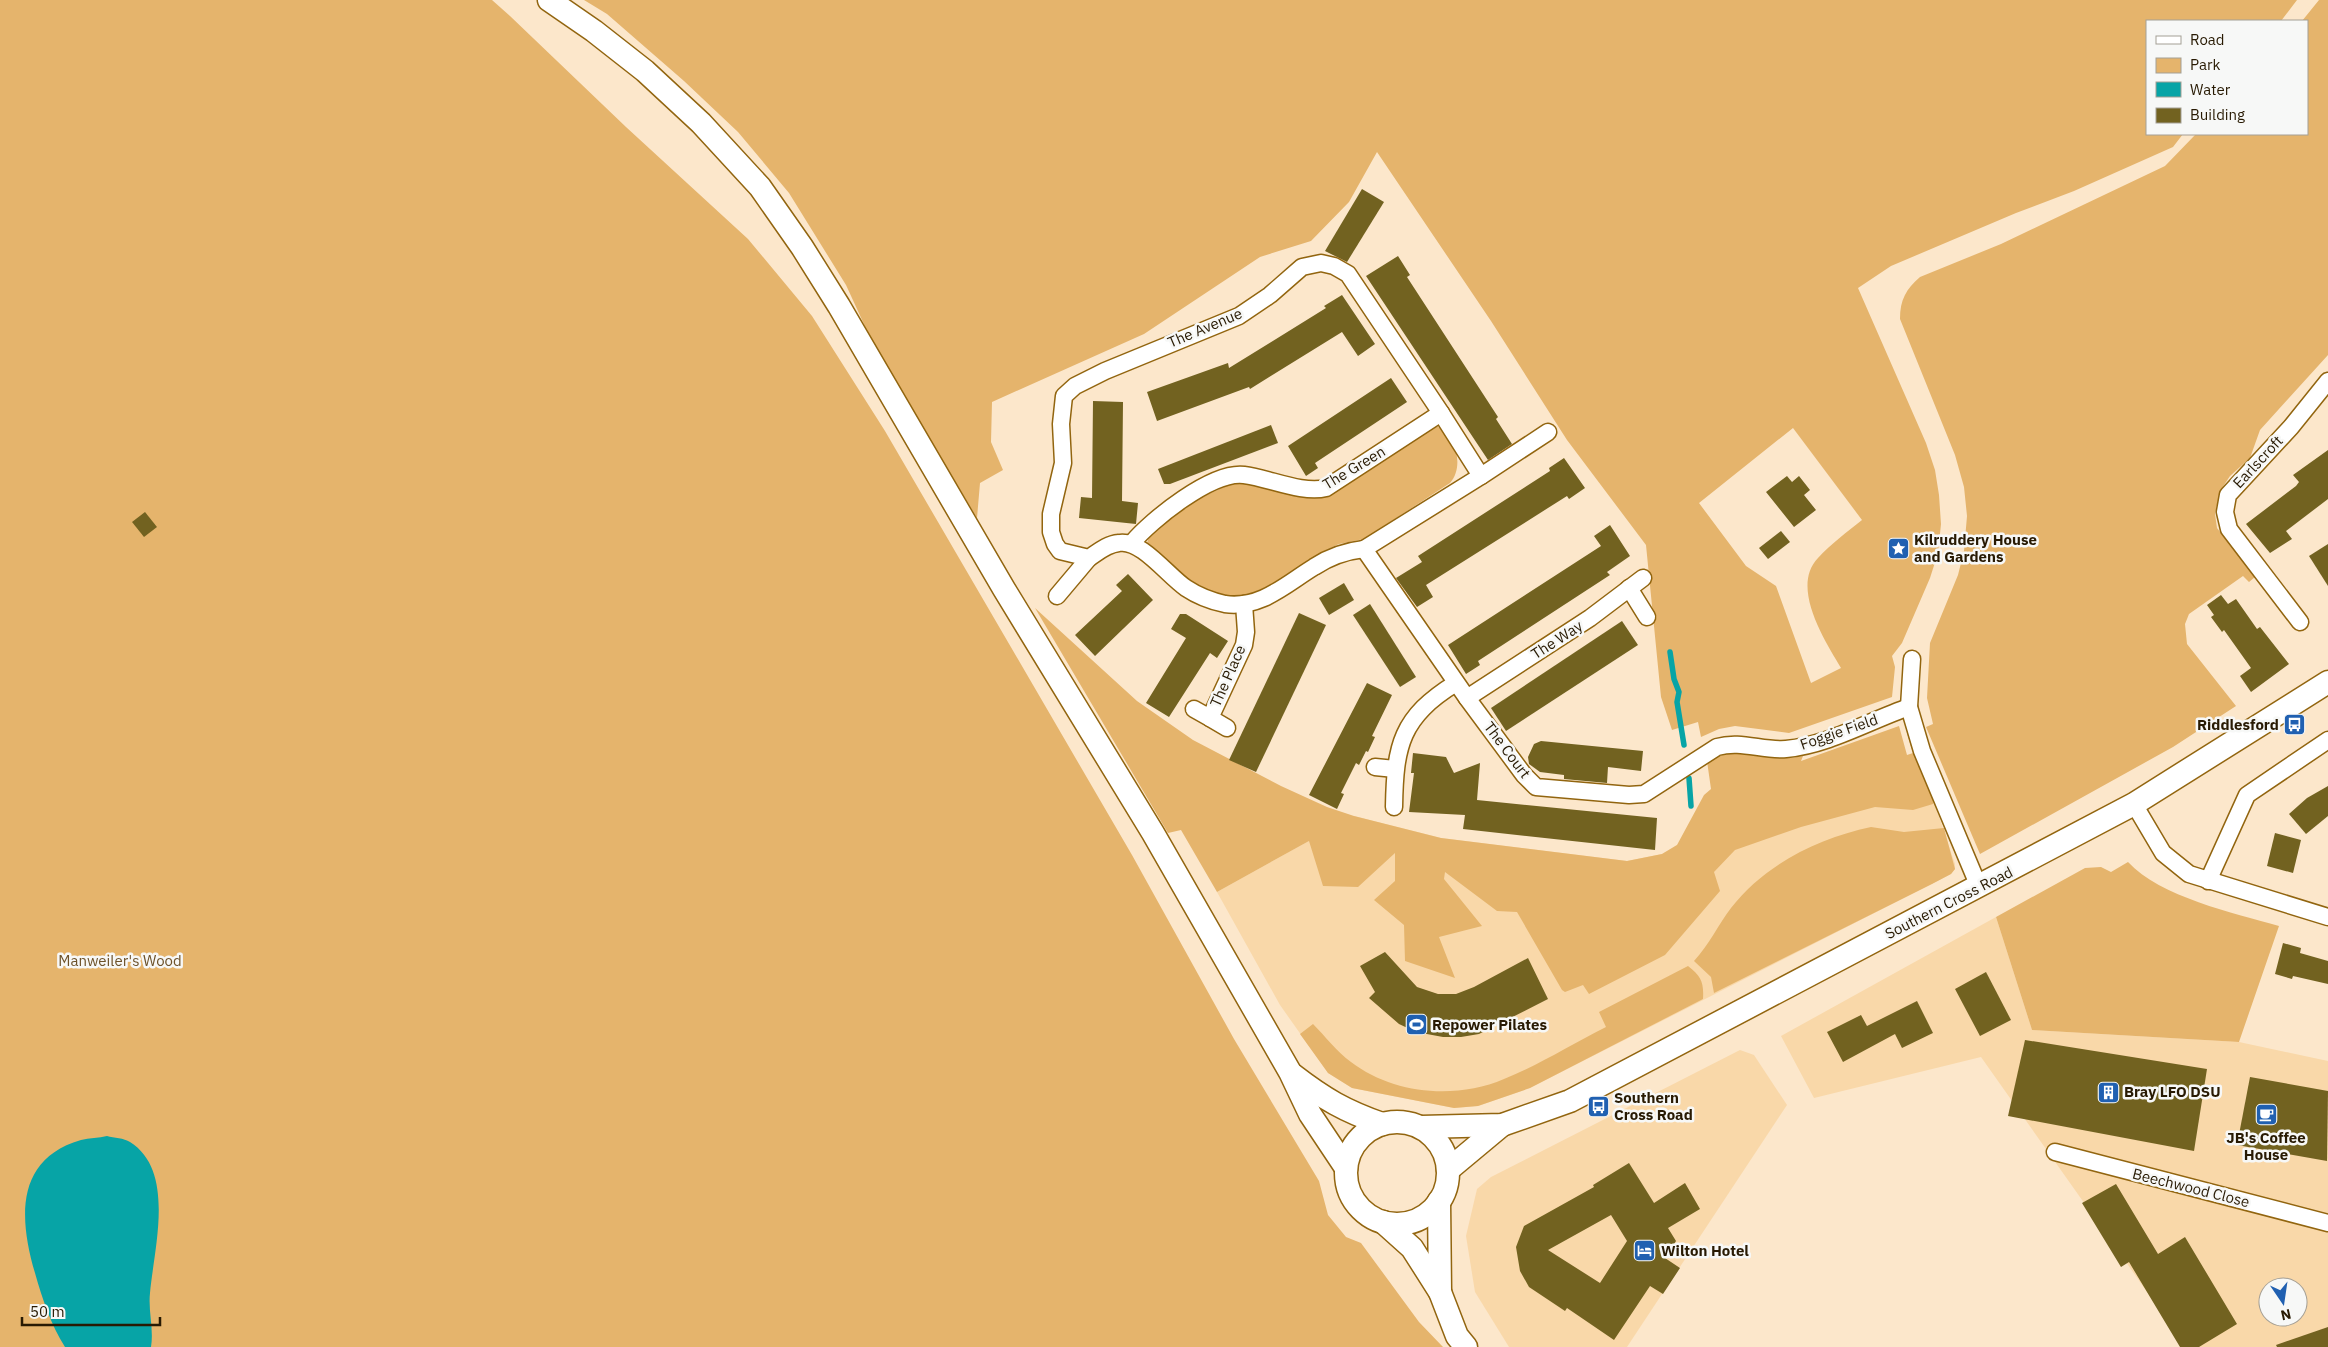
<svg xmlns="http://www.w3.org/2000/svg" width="2328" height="1347" viewBox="0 0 2328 1347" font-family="'IBM Plex Sans',sans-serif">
<rect width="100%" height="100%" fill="#fce7cb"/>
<g fill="#f9d8a9" fill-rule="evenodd">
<polygon points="1928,784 1955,864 1955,869 1951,874 1530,1088 1478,1106 1454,1108 1352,1088 1328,1073 1280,1005 1217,892 1354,816 1441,838 1627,861 1662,854 1677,845"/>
<path d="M1996,917L2032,1030L2239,1042L2328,1061V1347H2186L1981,1057L1814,1098L1781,1036ZM2268,1287H2298V1317H2268Z"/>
<polygon points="1740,1050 1754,1055 1787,1105 1627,1347 1509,1347 1475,1292 1466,1236 1477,1189 1491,1177"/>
</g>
<g fill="#e5b46c" fill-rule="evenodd">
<polygon points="0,0 492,0 510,16 626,127 748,239 812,316 885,431 1132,855 1234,1039 1319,1181 1328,1215 1346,1237 1361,1243 1419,1322 1443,1347 0,1347"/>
<path d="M584,0H2297L2281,21H2147V134H2183L2173,147L2074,191L2016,213L1891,266L1858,288L1926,443L1935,470L1939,495L1941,524L1938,553L1930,578L1902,643L1892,656L1895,667L1892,697L1789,733L1735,726L1719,729L1701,737L1698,722L1672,730L1661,697L1646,545L1567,440L1491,321L1377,152L1349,202L1311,241L1260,257L1144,334L992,402L991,442L1003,470L980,483L977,518L874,346L846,285L789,193L738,132L684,81L607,14ZM1793,428L1862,520C1847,532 1831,544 1818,558C1790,587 1825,641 1841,668L1811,683L1776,586L1746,566L1699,503Z"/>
<path d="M2319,0H2328V355L2260,430L2250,458L2230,476L2220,491L2215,514L2217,528L2255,577L2249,582L2243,576L2189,614L2185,624L2187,644L2236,706L2173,747L1980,854L1926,727L1933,724L1927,698L1930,643L1958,575L1964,551L1967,516L1964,487L1955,455L1900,319C1900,300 1906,289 1920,277L2001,244L2165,166L2196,134H2307V21H2302Z"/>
<path d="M1433,426C1454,427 1466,466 1450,483L1364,539L1339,544L1326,550L1274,584L1247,595L1231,596L1216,594L1183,577L1149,548L1147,543L1150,534L1198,499L1237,481L1330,495Z"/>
<path d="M1035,608L1137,701L1193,740L1281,786L1327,807L1354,816L1441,838L1627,861L1662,854L1677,845L1704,795L1711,789L1707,761C1744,742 1765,764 1803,756L1801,761L1899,726L1907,755L1913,753L1907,733L1910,732L1934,800L1933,804L1913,810L1875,807L1801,827L1735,850L1714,872L1720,891L1665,955L1589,994L1583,985L1565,992L1562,990L1517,912L1497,911L1445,872L1444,879L1482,926L1439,937L1455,978L1405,961L1404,925L1374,900L1395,881V853L1358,887L1323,886L1309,841L1217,892L1181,830L1168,833Z"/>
<path d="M1871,827L1904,832L1944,828L1955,869L1951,874L1932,884L1714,993L1711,977L1694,961C1709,945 1718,925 1731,908C1765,864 1819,838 1871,827Z"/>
<path d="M2128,862C2160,897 2234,913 2279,926L2239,1042L2032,1030L1996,917L2085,868L2101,867L2111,872Z"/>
<path d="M1688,966C1701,976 1704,982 1703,999L1530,1088L1478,1106L1454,1108L1352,1088L1328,1073L1300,1034L1313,1024C1325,1036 1337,1052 1351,1062C1393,1094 1455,1100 1504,1079C1539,1065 1572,1044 1606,1027L1599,1012Z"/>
</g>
<path fill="#07a4a6" d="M107,1136C114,1138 124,1138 130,1142C176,1171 154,1248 150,1293C148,1311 154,1329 151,1347H65C51,1325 42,1298 35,1273C19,1219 15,1159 81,1140C89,1138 99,1138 107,1136Z"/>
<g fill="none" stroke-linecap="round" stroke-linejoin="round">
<g stroke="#07a4a6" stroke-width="5.5">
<polyline points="1670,652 1674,679 1679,692 1677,702 1684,745"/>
<polyline points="1689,778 1691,806"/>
</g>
</g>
<g fill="#726220" fill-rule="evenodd">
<polygon points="1362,189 1384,202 1347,262 1325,251"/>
<polygon points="1398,256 1410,275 1407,277 1498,417 1496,419 1512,444 1488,460 1366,276"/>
<polygon points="1342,295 1375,344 1358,356 1342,332 1250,389 1249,387 1157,421 1147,392 1228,363 1229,368 1326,308 1324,306"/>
<polygon points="1391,378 1407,402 1315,463 1318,468 1306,476 1288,446"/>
<polygon points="1093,401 1123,402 1122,501 1138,503 1136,524 1079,518 1081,497 1092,498"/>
<polygon points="1271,425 1278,443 1170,484 1164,484 1158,469"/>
<polygon points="2328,450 2328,499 2286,531 2292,539 2270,553 2246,524 2296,486 2299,482 2293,475"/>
<polygon points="1564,458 1585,488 1569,499 1567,496 1426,585 1433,597 1417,607 1396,578 1422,562 1418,556 1550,471 1549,468"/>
<polygon points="1787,476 1792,482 1799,476 1810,490 1804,495 1816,510 1794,527 1766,492"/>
<polygon points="145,512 157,527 144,537 132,522"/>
<polygon points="1610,525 1630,556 1607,572 1610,575 1478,661 1480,665 1466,674 1448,645 1601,546 1594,536"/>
<polygon points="1781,531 1790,542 1768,559 1759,548"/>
<polygon points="2328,544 2328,586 2309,556"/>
<polygon points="1128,574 1153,600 1095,656 1075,635 1122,591 1116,585"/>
<polygon points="1344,583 1354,600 1329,615 1319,598"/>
<polygon points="2221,595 2228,604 2236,599 2257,629 2260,627 2289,664 2251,692 2240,676 2251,668 2224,630 2222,632 2211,617 2214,615 2207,605"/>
<polygon points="1370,604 1416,677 1400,687 1353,615"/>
<polygon points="1299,613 1326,625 1256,772 1229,760"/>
<polygon points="1180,614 1186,614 1228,641 1217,658 1210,653 1169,717 1146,703 1186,638 1171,629"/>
<polygon points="1622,621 1638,645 1506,731 1491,708"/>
<polygon points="1367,683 1392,695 1372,736 1375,737 1368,752 1366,751 1359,765 1356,763 1341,793 1344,794 1337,809 1309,795"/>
<polygon points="1541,741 1643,751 1641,771 1608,767 1607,783 1564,779 1564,775 1540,772 1529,764 1528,757 1534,744"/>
<polygon points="1413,753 1446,757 1454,773 1480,763 1477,800 1657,818 1655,850 1463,829 1465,815 1409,812 1414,773 1411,773"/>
<polygon points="2328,786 2328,816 2306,834 2289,814 2307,798"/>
<polygon points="2275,833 2301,840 2293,873 2267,866"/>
<polygon points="2283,943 2301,948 2300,953 2328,961 2328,984 2293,976 2292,979 2275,974"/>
<polygon points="1385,952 1417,987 1438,994 1456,994 1474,987 1528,958 1548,999 1479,1034 1461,1037 1443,1037 1416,1032 1399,1024 1369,998 1375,992 1360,966"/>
<polygon points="1986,972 2011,1020 1980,1036 1955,989"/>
<polygon points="1917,1001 1933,1033 1902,1048 1895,1034 1843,1062 1827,1032 1861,1015 1867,1026"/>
<polygon points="2025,1040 2207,1069 2194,1151 2008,1116"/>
<polygon points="2250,1077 2328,1091 2327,1161 2237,1145"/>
<path d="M1629,1163L1654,1203L1685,1183L1700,1209L1668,1228L1676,1241L1665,1258L1680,1268L1663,1294L1650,1286L1614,1340L1567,1308L1565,1311L1529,1287L1520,1271L1516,1247L1524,1226L1594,1187L1593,1185ZM1611,1215L1627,1241L1600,1283L1548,1250Z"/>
<polygon points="2116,1184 2158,1254 2185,1237 2237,1324 2199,1347 2180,1347 2129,1262 2121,1267 2082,1203"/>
<polygon points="2328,1327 2328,1347 2277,1347 2276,1345"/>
</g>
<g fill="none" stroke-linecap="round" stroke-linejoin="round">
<defs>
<g id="street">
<path d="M1548,432L1481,476L1364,549L1467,698L1524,775L1536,787L1629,795L1644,794L1717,747C1741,740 1762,751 1786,749C1828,745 1869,721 1909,707"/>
<path d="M1132,543C1151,520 1212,471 1244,475C1269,478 1302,494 1326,488L1441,413"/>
<path d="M1364,549C1346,551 1329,557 1314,567C1286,584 1261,609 1225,604C1211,601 1198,596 1186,588C1168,576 1141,539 1119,543C1107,544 1098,552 1089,558L1060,551L1055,544L1051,532V514L1063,463L1061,424L1064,396L1075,386L1105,371L1239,316L1270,295L1302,267L1321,263L1334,266L1348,274L1441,413L1481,476"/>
<polyline points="1629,588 1647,617"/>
<polyline points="1057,596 1089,558"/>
<polyline points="2300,622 2229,529 2225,512 2228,495 2291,427 2328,381"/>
<polyline points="1912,659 1909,707 1922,751 1979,887"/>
<polyline points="1467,698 1590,618 1643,578"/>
<polyline points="1194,709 1210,718"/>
<polyline points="1227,728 1210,718 1244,645 1246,632 1244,604"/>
<polyline points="1375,767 1395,769"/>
<polyline points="2134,804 2163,853 2189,874 2328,917"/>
<path d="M1394,807C1395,745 1401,717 1456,683"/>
<polyline points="2208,881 2247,795 2328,740"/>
<polyline points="2055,1152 2328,1223"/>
</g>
<g id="secondary">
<polyline points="549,0 594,31 645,71 701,123 760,187 802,247 839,306 1004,589 1153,833 1290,1072 1310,1114 1346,1168"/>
<path d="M1293,1075C1324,1099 1345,1111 1382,1124"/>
<circle cx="1397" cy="1173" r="51"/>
<polyline points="1421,1127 1502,1125 1570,1101 2134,804 2328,682"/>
<polyline points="1448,1170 1502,1125"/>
<polyline points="1439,1201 1440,1292"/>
<polyline points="1383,1222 1412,1248 1440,1292 1457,1336 1466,1347"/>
</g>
</defs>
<use href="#street" stroke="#92650f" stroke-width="19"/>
<use href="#secondary" stroke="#92650f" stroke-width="25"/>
<use href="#street" stroke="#fff" stroke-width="16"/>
<use href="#secondary" stroke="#fff" stroke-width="22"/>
</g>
<defs>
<symbol id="sight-square" viewBox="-11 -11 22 22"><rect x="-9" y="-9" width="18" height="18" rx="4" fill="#2060b1" stroke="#f7f8f7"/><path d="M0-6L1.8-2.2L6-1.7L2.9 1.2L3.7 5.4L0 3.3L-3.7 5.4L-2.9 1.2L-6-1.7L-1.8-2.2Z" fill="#fff"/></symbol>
<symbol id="bus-square" viewBox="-11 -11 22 22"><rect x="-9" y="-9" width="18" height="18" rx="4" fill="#2060b1" stroke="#f7f8f7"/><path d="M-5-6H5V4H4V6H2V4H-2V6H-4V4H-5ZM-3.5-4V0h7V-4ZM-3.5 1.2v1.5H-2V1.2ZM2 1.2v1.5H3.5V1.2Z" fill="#fff"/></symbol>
<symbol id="stadium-square" viewBox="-11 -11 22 22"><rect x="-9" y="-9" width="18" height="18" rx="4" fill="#2060b1" stroke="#f7f8f7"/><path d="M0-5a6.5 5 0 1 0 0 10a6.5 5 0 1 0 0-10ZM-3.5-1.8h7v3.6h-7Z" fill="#fff"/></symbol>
<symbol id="building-square" viewBox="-11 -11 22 22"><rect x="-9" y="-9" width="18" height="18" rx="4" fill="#2060b1" stroke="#f7f8f7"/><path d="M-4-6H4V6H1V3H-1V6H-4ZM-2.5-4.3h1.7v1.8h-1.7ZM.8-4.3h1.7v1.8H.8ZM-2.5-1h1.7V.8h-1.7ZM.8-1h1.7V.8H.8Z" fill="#fff"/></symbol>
<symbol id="cafe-square" viewBox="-11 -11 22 22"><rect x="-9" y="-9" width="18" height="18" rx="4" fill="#2060b1" stroke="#f7f8f7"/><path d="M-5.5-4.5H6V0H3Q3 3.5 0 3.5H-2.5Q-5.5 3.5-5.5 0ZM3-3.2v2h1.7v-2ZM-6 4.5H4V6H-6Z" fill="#fff"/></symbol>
<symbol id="hotel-square" viewBox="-11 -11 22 22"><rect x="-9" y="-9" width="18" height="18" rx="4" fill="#2060b1" stroke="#f7f8f7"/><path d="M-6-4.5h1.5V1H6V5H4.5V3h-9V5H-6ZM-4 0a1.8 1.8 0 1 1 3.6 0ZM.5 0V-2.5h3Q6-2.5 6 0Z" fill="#fff"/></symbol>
</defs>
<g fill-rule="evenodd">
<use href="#sight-square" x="1886" y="536" width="25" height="25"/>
<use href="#bus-square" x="2282" y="712" width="25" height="25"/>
<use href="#stadium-square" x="1404" y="1012" width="25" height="25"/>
<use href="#building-square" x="2096" y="1080" width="25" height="25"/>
<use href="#bus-square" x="1586" y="1094" width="25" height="25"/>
<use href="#cafe-square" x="2254" y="1102" width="25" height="25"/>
<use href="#hotel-square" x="1632" y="1238" width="25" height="25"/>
</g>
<g text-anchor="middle" stroke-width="5" stroke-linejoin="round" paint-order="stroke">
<g font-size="15" fill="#281a03" stroke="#f7f8f7">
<text transform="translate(1205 328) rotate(-23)" y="5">The Avenue</text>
<text transform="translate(2258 462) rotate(-47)" y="5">Earlscroft</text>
<text transform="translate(1354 468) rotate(-31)" y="5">The Green</text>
<text transform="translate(1557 640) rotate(-33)" y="5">The Way</text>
<text transform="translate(1228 676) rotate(-66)" y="5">The Place</text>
<text transform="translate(1839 732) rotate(-19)" y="5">Foggie Field</text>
<text transform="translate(1507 750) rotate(53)" y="5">The Court</text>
<text transform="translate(1949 903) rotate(-27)" y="5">Southern Cross Road</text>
<text transform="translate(2191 1188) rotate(14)" y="5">Beechwood Close</text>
</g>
<g font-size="15" font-weight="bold" fill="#281a03" stroke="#f7f8f7" text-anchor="start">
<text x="1914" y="545">Kilruddery House<tspan x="1914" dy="17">and Gardens</tspan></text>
<text x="2279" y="730" text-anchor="end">Riddlesford</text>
<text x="1432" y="1030">Repower Pilates</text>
<text x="2124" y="1097">Bray LFO DSU</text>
<text x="1614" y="1103">Southern<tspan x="1614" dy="17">Cross Road</tspan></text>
<text x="2266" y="1143" text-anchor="middle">JB's Coffee<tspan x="2266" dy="17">House</tspan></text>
<text x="1661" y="1256">Wilton Hotel</text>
</g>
<g font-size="15" fill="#6d522a" stroke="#f7f8f7">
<text x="120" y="966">Manweiler's Wood</text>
</g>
</g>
<rect x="2146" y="20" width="162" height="115" fill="#f7f8f7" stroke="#a49f95"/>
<rect x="2156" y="36" width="25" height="8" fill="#ffffff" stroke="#a49f95"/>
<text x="2190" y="45" font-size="15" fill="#281a03">Road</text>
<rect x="2156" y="58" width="25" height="15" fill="#e5b46c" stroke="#a49f95"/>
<text x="2190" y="70" font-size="15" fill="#281a03">Park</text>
<rect x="2156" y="82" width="25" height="15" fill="#07a4a6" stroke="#a49f95"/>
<text x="2190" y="95" font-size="15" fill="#281a03">Water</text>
<rect x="2156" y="108" width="25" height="15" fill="#726220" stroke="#a49f95"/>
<text x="2190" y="120" font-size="15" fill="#281a03">Building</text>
<g transform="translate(2283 1302) rotate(167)"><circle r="24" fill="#f7f8f7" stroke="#a49f95"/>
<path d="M0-4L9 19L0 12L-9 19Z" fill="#2060b1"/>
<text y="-8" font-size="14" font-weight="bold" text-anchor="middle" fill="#281a03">N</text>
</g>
<path d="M22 1317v8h138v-8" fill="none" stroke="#281a03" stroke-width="2.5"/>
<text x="30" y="1317" font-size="15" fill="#281a03" stroke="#f7f8f7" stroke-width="4" paint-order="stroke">50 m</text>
</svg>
